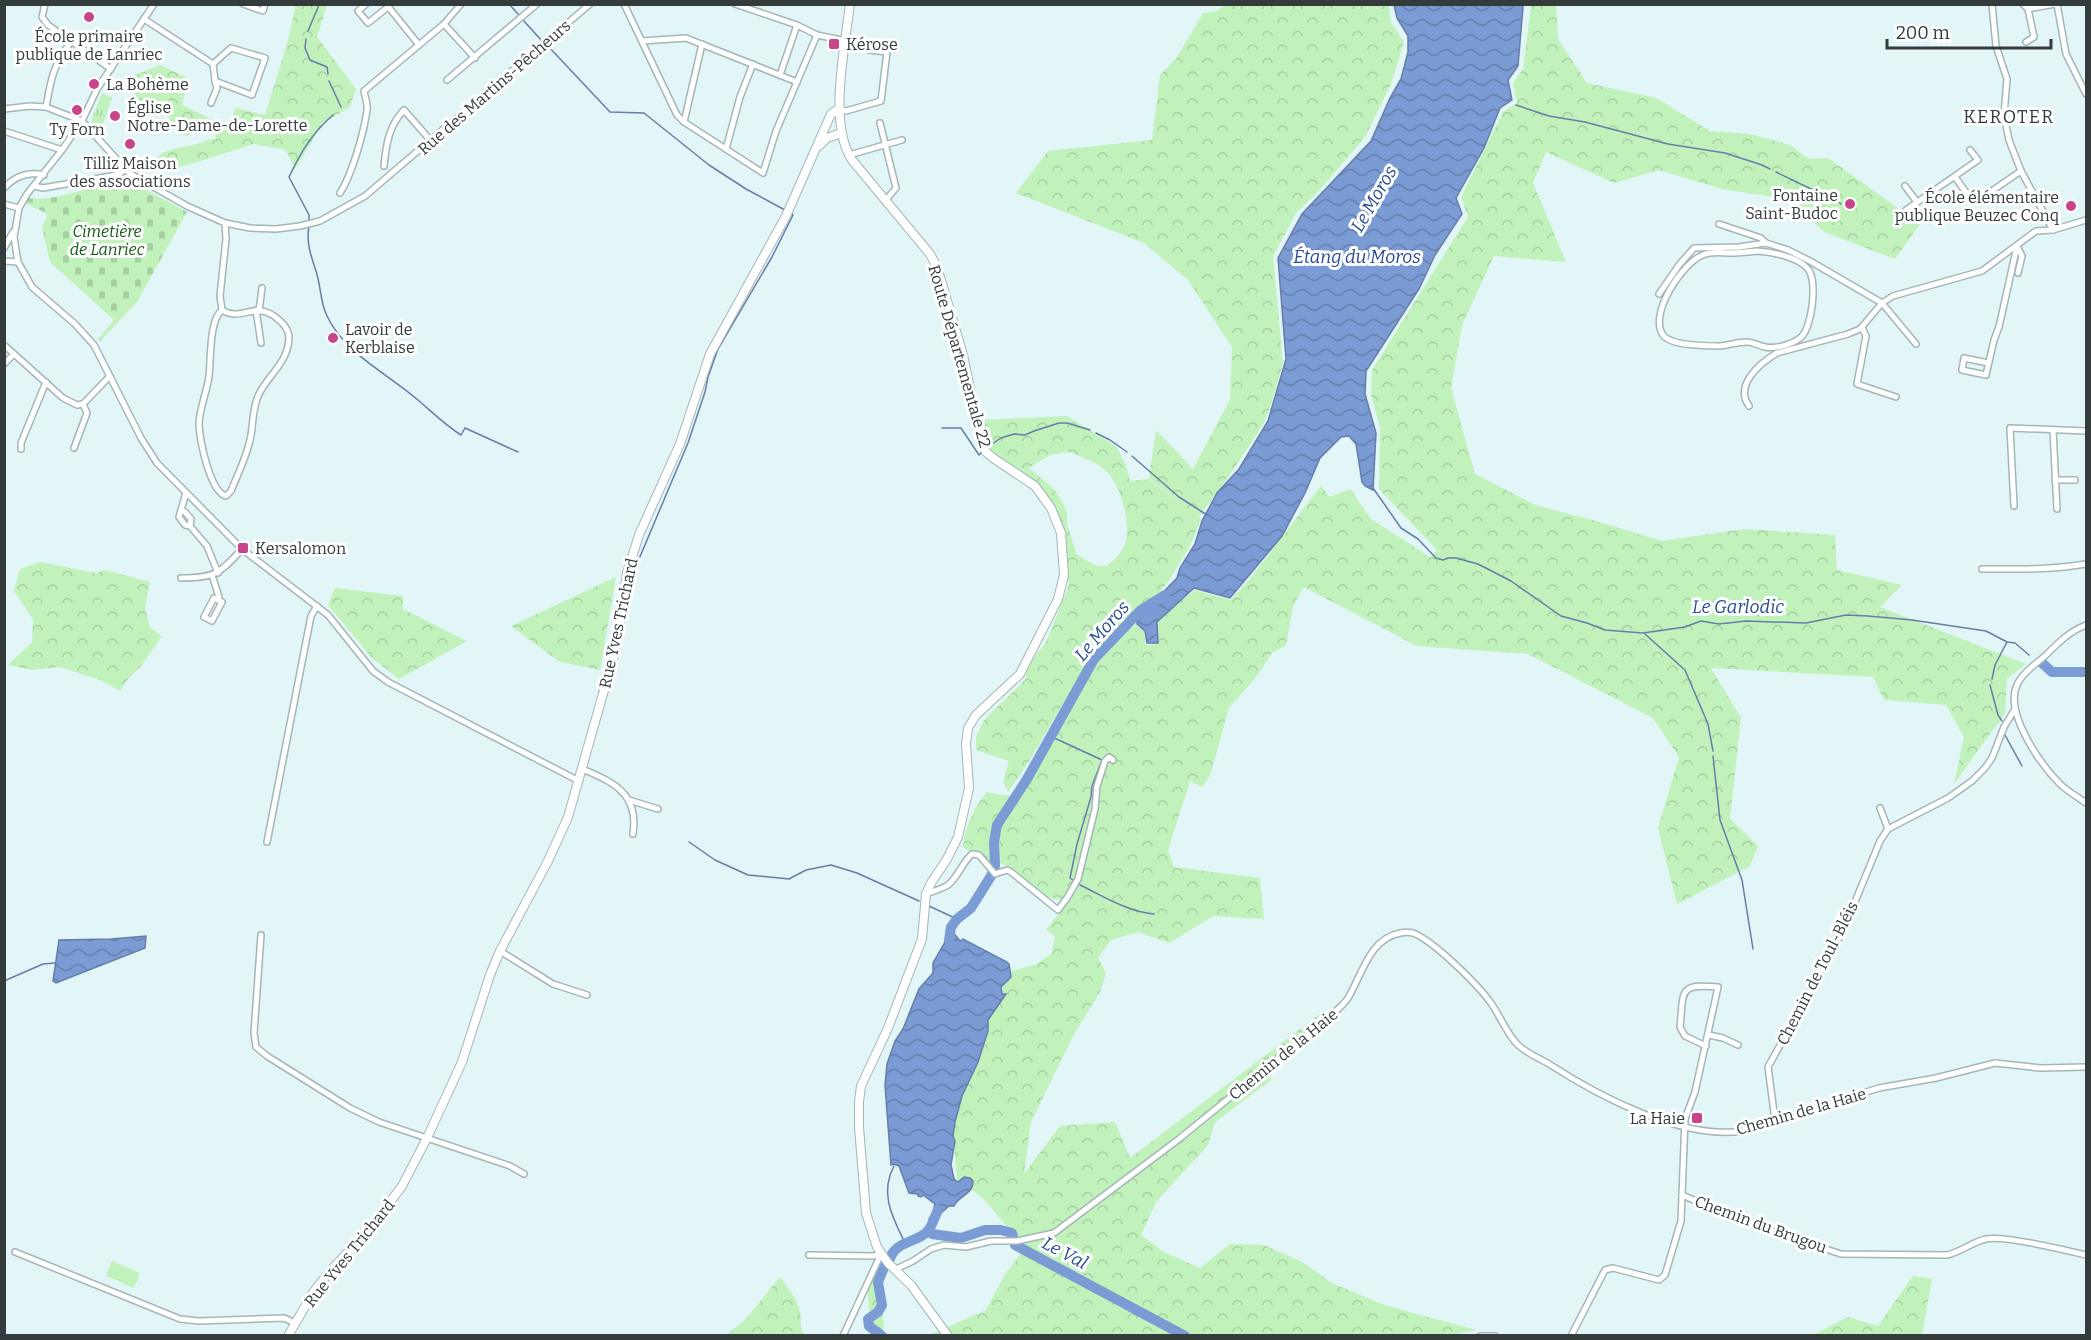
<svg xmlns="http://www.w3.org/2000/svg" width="2091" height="1340" viewBox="0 0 2091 1340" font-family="Bitter,serif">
<defs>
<pattern id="forest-crowns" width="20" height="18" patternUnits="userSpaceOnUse" patternTransform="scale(1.5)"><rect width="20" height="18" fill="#c1f2bc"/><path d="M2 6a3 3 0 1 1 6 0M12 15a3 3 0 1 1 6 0" fill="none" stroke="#a6d0a2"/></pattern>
<pattern id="cemetery-stones" width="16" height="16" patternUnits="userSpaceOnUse" patternTransform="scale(1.5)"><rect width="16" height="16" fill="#c1f2bc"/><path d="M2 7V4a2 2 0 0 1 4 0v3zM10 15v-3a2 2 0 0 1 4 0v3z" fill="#a6d0a2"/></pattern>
<pattern id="park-tufts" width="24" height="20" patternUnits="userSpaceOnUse" patternTransform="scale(1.5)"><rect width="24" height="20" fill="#c1f2bc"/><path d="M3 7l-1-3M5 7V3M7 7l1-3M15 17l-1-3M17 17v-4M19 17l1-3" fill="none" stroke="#a6d0a2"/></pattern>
<pattern id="water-waves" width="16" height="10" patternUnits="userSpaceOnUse" patternTransform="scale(1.5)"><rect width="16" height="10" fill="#7b9bd5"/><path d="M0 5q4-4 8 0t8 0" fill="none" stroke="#6680ae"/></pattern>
</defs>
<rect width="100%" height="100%" fill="#e2f5f7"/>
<polygon fill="#c1f2bc" points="112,1261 140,1273 134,1288 106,1276"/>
<g fill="url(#forest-crowns)" fill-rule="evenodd">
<path d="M327,4L317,37L356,89L350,107L323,123L295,169L286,150L254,144L171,170L149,168C158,149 179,148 197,144C204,142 208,139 216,139L215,133L210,129L199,125L187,136L178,133L166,112L137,99L128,78L160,65L188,78L182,105L228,127L236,108L265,115L287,44L296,5Z"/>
<path d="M1226,5H1389L1391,22L1404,42L1391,84L1365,137L1318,192L1296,213L1273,257L1283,363L1271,405L1263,425L1229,476L1199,517L1201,519L1190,546L1168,582L1152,601L1127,624L1097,646L1028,763L1008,792L1003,781L1009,761L976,750V737L984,720L1025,680L1028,666L1046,642L1069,585L1065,539L1052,503L1044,493L986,452L980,420L1067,416L1117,447L1126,466L1130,481L1149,479L1187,508L1149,478L1156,430L1193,469L1230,400L1232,347L1188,280L1144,243L1016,193L1048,151L1152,140L1160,75L1176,59L1203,13L1216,11ZM1070,452C1081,457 1095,462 1104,469C1121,483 1134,529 1123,549C1120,555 1112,561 1107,566H1097L1077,555L1067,524V513L1063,503L1054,489L1029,468L1050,455Z"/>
<path d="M1531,5H1556L1558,39L1587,83L1656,98L1710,131L1750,134L1790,145L1809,159L1828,158L1920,224L1895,259L1824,232L1787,199L1722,189L1659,170L1614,183L1546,152L1533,183L1566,262L1494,256L1462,325L1451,388L1475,474L1535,505L1596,521L1662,541L1744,529L1835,535L1837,570L1902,585L1880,607L2026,664L2007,679L2005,713L1954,784L1964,737L1946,705L1884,700L1873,677L1711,668L1741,718L1730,819L1758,846L1750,866L1677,904L1658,828L1679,757L1653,718L1528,654L1417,646L1304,587L1293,606L1286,645L1272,653L1256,677L1229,708L1210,776L1202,787L1190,781L1168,850L1174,867L1260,878L1264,919L1213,916L1169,943L1138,932L1111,940L1098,958L1106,973L1100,992L1074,1034L1031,1122L1024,1174L1060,1126L1115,1122L1130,1158L1325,1010L1271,1067V1080L1215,1122L1208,1145L1156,1202L1141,1235L1164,1252L1200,1268L1230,1244L1264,1245L1302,1262L1332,1283L1384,1305L1476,1330L1445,1336H934V1333L986,1310L1006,1273L1025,1248L983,1198L957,1179L953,1134L967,1075L986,1020L1011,971L1037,964L1052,953L1055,936L1046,930L1073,896L1060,900L1047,897L1014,869L994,861L987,863L963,847C965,827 974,807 987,792C997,796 1008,794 1018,797L1045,740L1070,707L1081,681L1103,646L1136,625L1144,631L1146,645L1158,644V623L1176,604L1195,590L1231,600L1249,580L1321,486L1330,497L1350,489L1371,519L1430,557L1437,550L1379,489L1380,428L1371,395L1372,370L1468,217L1461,197L1503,112L1517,103L1513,83L1523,69Z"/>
<polygon points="40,562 96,573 105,570 150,582 145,608 150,628 162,636 142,665 128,679 120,691 100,680 60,667 33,670 8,665 32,642 33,619 14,591 20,569"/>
<polygon points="616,577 600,670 560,662 511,626"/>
<polygon points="335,588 403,596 403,609 467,641 399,679 372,658 328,605"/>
<polygon points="875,1267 882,1282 884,1335 871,1335 867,1280"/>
<polygon points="1913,1276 1932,1279 1922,1335 1813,1335 1848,1317 1878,1326"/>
<path d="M780,1277C788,1288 797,1298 800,1312C802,1321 799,1328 805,1335H726L745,1320Z"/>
</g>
<path fill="url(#cemetery-stones)" d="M130,181L187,212L137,302L100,341L98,339L114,320L50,262L42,226L47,217L46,213L25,203L28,198C57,203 97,182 130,181Z"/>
<polygon fill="url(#park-tufts)" points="102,93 112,98 103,124 96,128 91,121"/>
<g fill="url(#water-waves)" stroke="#667ea7" stroke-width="1.5">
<polygon points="1394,5 1523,4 1523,7 1518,66 1508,80 1512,100 1500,108 1484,148 1456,198 1462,214 1435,255 1419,289 1366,371 1365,394 1376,433 1373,490 1365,486 1362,482 1356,444 1349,436 1341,437 1320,458 1305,493 1282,536 1230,598 1194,588 1157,622 1158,643 1147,643 1145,631 1137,624 1137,619 1177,578 1180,568 1195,544 1202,521 1217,493 1239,469 1268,421 1286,359 1278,258 1302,214 1371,141 1390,98 1401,79 1408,52 1408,36 1397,18"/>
<path d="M950,927L953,929L952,931L960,941L963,939L1007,962L1009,964L1011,977L1001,987L1002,994H1006L988,1020V1031L978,1062L962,1096L955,1122L953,1136L955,1141L951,1165L954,1179L958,1182L964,1177L970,1178L973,1181C973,1195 959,1195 954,1206H949L932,1221L929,1219L933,1213L935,1204L923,1195L921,1197L918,1196V1194L909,1193L899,1166L894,1164L891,1165L885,1085L887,1064L895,1041L903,1029L919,989L933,973V963L945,942Z"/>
<polygon points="146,936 145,948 56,983 53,981 59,940 111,939"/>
</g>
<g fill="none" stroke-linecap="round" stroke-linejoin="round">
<g stroke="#667ea7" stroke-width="1.5">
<polyline points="509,4 519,15"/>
<polyline points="522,19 543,42"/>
<polyline points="308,31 319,5"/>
<polyline points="306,39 305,48 310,60 327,67 328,74"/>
<polyline points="547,45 610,112 644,113 709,165 746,189 785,210"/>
<polyline points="329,81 341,107"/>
<polyline points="1516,105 1549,116 1585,122 1668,144 1725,153 1762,165 1770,169"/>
<polyline points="1776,172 1811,189 1830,194 1841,204"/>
<path d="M309,222V215L289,177C301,152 312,133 333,115"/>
<path d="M309,226C306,243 311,256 316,271C321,286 320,302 327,316C345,354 387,373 418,400C432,412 445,425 461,435L465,428L518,452"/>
<polyline points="942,428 961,428 979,455 981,453"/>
<polyline points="1096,433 1110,440 1127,452"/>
<polyline points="989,446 1001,438 1014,434 1025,435 1034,431 1059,423 1067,423 1090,430"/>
<polyline points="1132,456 1179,497 1207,515"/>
<polyline points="1373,488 1401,528 1418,539 1436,558 1443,560 1448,558 1456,558 1478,564 1511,581 1561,616 1587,623 1605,630 1643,633 1685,627 1701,621 1719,624 1746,621 1806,623 1846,615 1868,616 1912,620 1986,631 2007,642 2015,643 2029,655"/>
<polyline points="629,578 635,574 639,559 688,443 705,392 708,377 718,349 772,257 793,215 792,214"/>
<polyline points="1645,634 1685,670 1708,724 1713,751"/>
<polyline points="1992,679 1995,665 2007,642"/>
<polyline points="1990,685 1998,715 2002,721"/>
<polyline points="599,693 616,621"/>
<polyline points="2005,735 2022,766"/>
<polyline points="1050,736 1102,760 1092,786 1091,797 1077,844 1070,878 1073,880"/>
<polyline points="1713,756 1720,820 1742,880 1753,949"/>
<polyline points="689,842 715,860 748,875 789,879 806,870 831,865 857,873 919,901"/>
<path d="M1080,885C1103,896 1128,912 1154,914"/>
<polyline points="929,906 957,919"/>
<polyline points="4,981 43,964 55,963"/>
<path d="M894,1166C879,1194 893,1218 905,1243"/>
</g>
<g stroke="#7b9bd5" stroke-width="10">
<polyline points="2042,663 2052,672 2086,672"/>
<polyline points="949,940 951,927 957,919 971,908 991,876 995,866 994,842 997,825 1027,779 1094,659 1141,610 1165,595"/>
<polyline points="929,1229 932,1234 961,1238 985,1230 1001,1230 1012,1233 1015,1245 1185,1336"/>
<path d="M890,1259C895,1241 917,1243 928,1231C932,1226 935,1216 938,1210"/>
<polyline points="882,1336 869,1326 868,1319 878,1312 882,1305 878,1282 885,1265"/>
</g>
<defs>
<g id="street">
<polyline points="45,4 42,17 48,25 111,69"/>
<polyline points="154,4 97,89 82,121 62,150 27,194 19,208 14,237 18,262 32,287 75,324 94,345 141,438 157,463 242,549 328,615 373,671 388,682 579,781"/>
<polyline points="243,4 263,11 265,4"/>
<polyline points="366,4 358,11 368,23 388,7"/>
<polyline points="386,4 419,45"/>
<polyline points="624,4 677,115 684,122 763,173 776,131 817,35"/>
<polyline points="735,4 797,25 817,35 846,41"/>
<polyline points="1992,4 1996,46 2007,79 2004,115 2009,140 2021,171 2053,230"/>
<polyline points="2023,4 2028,9 2034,37 2026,42"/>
<polyline points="2057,4 2066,54 2086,94"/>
<polyline points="2028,9 2055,4"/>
<polyline points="144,19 213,64"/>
<polyline points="444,24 475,58"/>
<polyline points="642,41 686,38 797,82"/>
<polygon points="231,48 265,58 252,95 215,81 213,64"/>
<polyline points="780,75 797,25"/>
<polyline points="447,80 537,4"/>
<polyline points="211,103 217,88 215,81"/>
<path d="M46,107C51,79 53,65 71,42"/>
<polyline points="4,109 30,106 46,107 82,121 129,173 187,206 225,223 250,228 276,229 300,226 320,221 365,196 590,4"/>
<polyline points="839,109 846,111 881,101 887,52 869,50"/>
<polyline points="684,122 702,44"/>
<polyline points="880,123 896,188 885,201"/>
<polyline points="4,131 62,150"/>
<polyline points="726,149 740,97 753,64"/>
<polyline points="849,155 902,140"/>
<path d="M384,166C386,145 389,125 404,110L431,141"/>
<polyline points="1955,177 1970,198 1977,201 2021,171"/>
<polyline points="34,186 43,188 111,176 119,174 126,169"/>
<polyline points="1905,186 1917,202"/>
<path d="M4,188C15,176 28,171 44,175"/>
<path d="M340,193C352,175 364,132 367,110C368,104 365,97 364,91L444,24L461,4"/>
<polyline points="4,204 19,208"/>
<polyline points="1906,210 1978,160 1970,150"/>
<polyline points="1719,224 1761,238 1766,243"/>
<polyline points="2017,246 2022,256 2018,273"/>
<polyline points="4,248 13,232"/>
<path d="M1757,251C1773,252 1798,257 1808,269C1818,280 1812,330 1800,338C1791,345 1775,349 1765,347C1759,346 1753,342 1747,342C1738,342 1729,345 1720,346C1706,346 1671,346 1663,335C1648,314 1683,262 1703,255C1712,251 1721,253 1730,253C1739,253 1748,252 1757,251Z"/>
<polyline points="4,261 18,262"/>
<polyline points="1659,294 1679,265 1694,248 1739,247 1766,243 1788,250 1810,261 1882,303 1916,344"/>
<path d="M222,310C240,322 253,302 274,316C281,321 289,329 289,338C288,363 268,375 259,394C251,410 254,428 249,444C245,460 237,476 231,491L226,496C210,492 200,441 199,425C199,409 207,392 209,376C211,359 209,320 222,310L220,296L226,239L225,223"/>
<polyline points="256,310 261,343"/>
<polyline points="259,311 262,288"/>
<polyline points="1862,327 1866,336 1857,384 1896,397"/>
<polyline points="4,345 63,398 77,405 83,404 110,376"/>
<polyline points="1988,363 1964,358 1962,370 1986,375 1994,340 1999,327 2017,246"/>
<polyline points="4,364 14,354"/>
<path d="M1749,406C1734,385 1760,363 1777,353L1848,334L1860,329L1882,303L1893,296L1982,271L2036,231L2053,230L2086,220"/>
<polyline points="2053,430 2057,509"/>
<polyline points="74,448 87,413 83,404"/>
<polyline points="21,449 21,443 46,382"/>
<polyline points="2055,480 2075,480"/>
<polyline points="186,493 179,517 185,525 190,526 207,546 218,573"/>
<polyline points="2014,506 2010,428 2086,431"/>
<polyline points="181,510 185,512 191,519 190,526"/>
<path d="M1982,569C2017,569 2051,570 2086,564"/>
<polyline points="212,575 219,597 218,600"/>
<path d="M181,578C214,578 220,574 242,549"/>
<polygon points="214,598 222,602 212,621 204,617"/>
<path d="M2086,625C2070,631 2058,643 2046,655C2036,664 2022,673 2017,685C2004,713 2041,765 2060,784C2067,791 2078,797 2086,803"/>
<path d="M582,769C614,782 639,794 633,834"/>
<polyline points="629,800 658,809"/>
<polyline points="1880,808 1888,829"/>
<polyline points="267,842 311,616 317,606"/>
<path d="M926,894C933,891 942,889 948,885C958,877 962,863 972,854L979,855L995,874L1007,870L1011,872L1058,910L1067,898L1078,879L1095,809L1097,786L1105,761L1109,757L1113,760"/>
<polyline points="261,935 254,1033 256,1047 267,1056 350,1108 379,1122 510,1166 524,1174"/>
<polyline points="500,951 553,984 587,995"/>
<polyline points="1709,1035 1723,1038 1738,1045"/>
<polyline points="1775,1120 1768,1067 1843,931 1880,841 1888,829 1948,798 1972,781 1985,768 1992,758 2004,727 2015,709"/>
<path d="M1682,1195L1750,1224L1841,1254L1947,1255C1961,1252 1972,1242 1986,1239C2004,1235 2065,1250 2086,1255"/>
<polyline points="15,1252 180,1319 199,1321 284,1318 295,1323"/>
<polyline points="809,1255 873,1256 881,1254"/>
<path d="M896,1269L913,1261L931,1249L944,1245L966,1247L991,1241H1017L1054,1233L1179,1139L1336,1011C1340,1007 1345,1003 1348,998C1362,975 1369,939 1400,933C1404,932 1409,932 1413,933C1434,941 1478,985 1491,1003C1500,1016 1507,1034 1518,1045C1526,1053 1539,1058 1549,1064C1600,1097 1682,1140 1743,1131L1879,1088L1936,1078L1995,1063L2040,1068L2086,1067"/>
<polyline points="843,1336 881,1254"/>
<polyline points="1480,1336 1495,1336"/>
<path d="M1571,1336L1605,1270L1613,1268L1659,1280L1665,1275L1681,1221L1685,1119L1695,1092L1718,987C1677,983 1684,992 1680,1027L1685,1036L1706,1046"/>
</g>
<g id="secondary">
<path d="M850,4C845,47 828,124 852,160L930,254L937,267L963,355L981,442L986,452L993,458L1035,486L1051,508L1061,533L1064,575L1058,599L1020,674L976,715L968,728L966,744L969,788L958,837L947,859L931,883L926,894L922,939L888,1028L861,1086L859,1102V1127L866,1213L877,1247L888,1263L911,1285L948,1336"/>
<polyline points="819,146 827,138 841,133"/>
<polyline points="288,1336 314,1291 332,1269 370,1229 402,1186 427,1138 462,1062 490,975 500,951 548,861 568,817 616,648 627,573 639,535 680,444 710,354 786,216 831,114 839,109"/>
</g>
</defs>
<use href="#street" stroke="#a4b6b7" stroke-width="8"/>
<use href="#secondary" stroke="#a4b6b7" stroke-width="10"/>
<use href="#street" stroke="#fff" stroke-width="5"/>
<use href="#secondary" stroke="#fff" stroke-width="8"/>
</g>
<g fill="#c8458b" stroke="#fff" stroke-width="2">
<circle cx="89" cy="17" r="6"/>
<rect x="828" y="38" width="12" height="12" rx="3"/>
<circle cx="94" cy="84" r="6"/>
<circle cx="77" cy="110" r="6"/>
<circle cx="115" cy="116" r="6"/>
<circle cx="130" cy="144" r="6"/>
<circle cx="1850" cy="204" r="6"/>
<circle cx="2071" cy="206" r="6"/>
<circle cx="333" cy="338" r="6"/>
<rect x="237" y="542" width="12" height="12" rx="3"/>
<rect x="1691" y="1112" width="12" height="12" rx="3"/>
</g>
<g text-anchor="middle" stroke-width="6" stroke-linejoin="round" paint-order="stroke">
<g font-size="16" fill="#343b3b" stroke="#fff" text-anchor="start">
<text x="89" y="42" text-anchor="middle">École primaire<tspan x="89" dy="18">publique de Lanriec</tspan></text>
<text x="846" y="50">Kérose</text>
<text x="106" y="90">La Bohème</text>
<text x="127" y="113">Église<tspan x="127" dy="18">Notre-Dame-de-Lorette</tspan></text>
<text x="77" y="135" text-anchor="middle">Ty Forn</text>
<text x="130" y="169" text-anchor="middle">Tilliz Maison<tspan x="130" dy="18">des associations</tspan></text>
<text x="1838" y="201" text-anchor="end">Fontaine<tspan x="1838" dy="18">Saint-Budoc</tspan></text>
<text x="2059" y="203" text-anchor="end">École élémentaire<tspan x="2059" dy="18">publique Beuzec Conq</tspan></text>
<text x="345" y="335">Lavoir de<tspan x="345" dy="18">Kerblaise</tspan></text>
<text x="255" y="554">Kersalomon</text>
<text x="1685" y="1124" text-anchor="end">La Haie</text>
</g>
<g font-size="16" fill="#343b3b" stroke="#fff">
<text transform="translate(494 87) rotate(-41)" y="6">Rue des Martins-Pêcheurs</text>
<text transform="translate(960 356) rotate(74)" y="6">Route Départementale 22</text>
<text transform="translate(618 623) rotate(-78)" y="6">Rue Yves Trichard</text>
<text transform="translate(1817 973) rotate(-63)" y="6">Chemin de Toul-Bléis</text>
<text transform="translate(1283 1054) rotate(-39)" y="6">Chemin de la Haie</text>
<text transform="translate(1801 1111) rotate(-16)" y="6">Chemin de la Haie</text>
<text transform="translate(1761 1224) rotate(20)" y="6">Chemin du Brugou</text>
<text transform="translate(349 1253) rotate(-51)" y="6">Rue Yves Trichard</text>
</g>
<g font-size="16" font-style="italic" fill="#155a12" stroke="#fff">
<text x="107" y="237">Cimetière<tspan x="107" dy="18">de Lanriec</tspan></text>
</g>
<g font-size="18" letter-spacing="1.5" fill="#343b3b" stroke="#fff">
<text x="2009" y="123">KEROTER</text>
</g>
<g font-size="18" font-style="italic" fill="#274c93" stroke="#fff">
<text transform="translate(1374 199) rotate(-60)" y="6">Le Moros</text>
<text x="1357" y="263">Étang du Moros</text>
<text x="1738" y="613">Le Garlodic</text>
<text transform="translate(1102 631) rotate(-49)" y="6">Le Moros</text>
<text transform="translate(1065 1253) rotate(28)" y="6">Le Val</text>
</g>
</g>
<rect width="2091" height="1340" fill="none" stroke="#343b3b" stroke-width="12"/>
<path d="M1887 39v9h164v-9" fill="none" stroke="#343b3b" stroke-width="3"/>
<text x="1896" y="39" font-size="18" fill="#343b3b" stroke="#ffffff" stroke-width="4.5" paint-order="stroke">200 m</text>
</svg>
